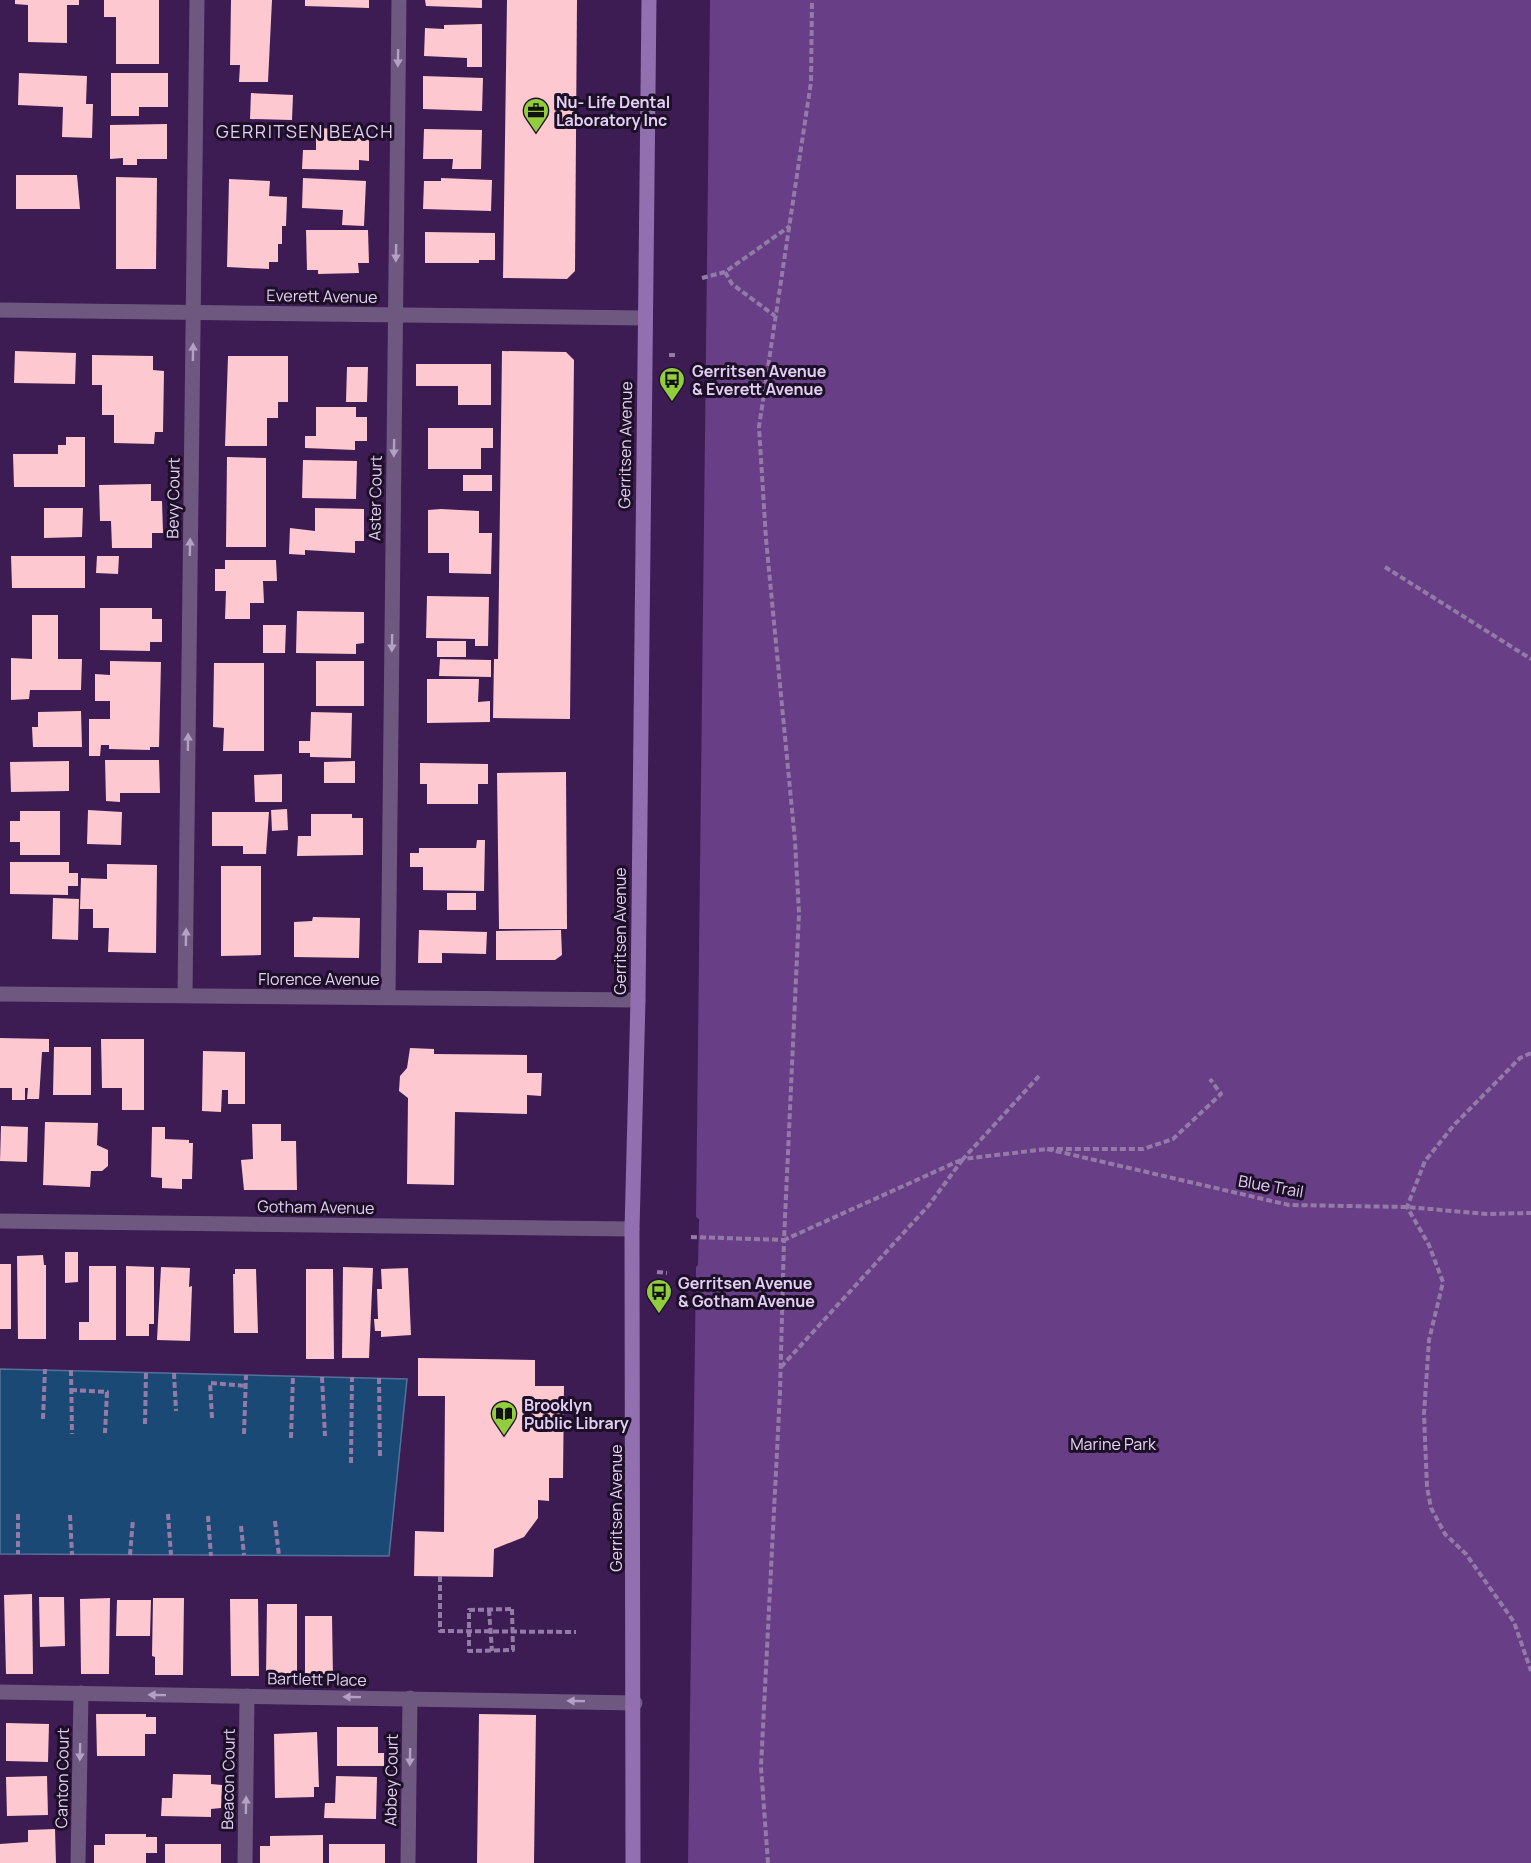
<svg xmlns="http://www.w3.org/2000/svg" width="1531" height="1863" viewBox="0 0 1531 1863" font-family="Manrope,sans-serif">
<rect width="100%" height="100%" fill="#3d1b53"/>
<polygon fill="#683e86" points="710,0 1531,0 1531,1863 688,1863 696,1267 698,1265 699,1219 696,1217"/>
<polygon fill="#194974" stroke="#55729a" stroke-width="1.5" points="0,1369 407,1379 389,1556 0,1554"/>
<g fill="#fdc8d0">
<polygon points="15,0 79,0 79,5 67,5 67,43 28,42 28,5 15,4"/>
<polygon points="104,0 159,0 159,64 116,64 116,17 104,17"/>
<polygon points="231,0 272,0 268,82 239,82 240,65 230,65"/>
<polygon points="305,0 369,0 369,8 305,6"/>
<polygon points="425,0 482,0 482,8 426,6"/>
<polygon points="507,0 577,0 575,271 567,279 503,278"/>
<polygon points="482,24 482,67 467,67 467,58 424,56 425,28 444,29 444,25"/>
<polygon points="19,73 87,76 86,104 93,104 92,138 62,137 63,107 18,105"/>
<polygon points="111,73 168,73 168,107 139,107 139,116 111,116"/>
<polygon points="423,76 483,78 482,111 423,109"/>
<polygon points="251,93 293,95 292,120 250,119"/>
<polygon points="167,124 167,159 137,159 137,165 123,165 123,158 110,159 110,125"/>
<polygon points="316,128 369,130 369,161 359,160 359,170 302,169 303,150 316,150"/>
<polygon points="424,129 482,130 481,169 452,169 453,159 423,159"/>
<polygon points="16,175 77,175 80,209 16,209"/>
<polygon points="116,177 157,178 156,269 116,269"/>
<polygon points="303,178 366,181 364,226 342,225 343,210 302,208"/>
<polygon points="441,178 492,180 491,211 423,209 424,181 441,181"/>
<polygon points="229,179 270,181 269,196 287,197 286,226 282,226 282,244 278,244 278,262 269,262 269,269 227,267"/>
<polygon points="306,230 368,230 369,263 358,263 359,273 318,274 318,270 307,270"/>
<polygon points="425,232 495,233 495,260 479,260 479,263 425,263"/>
<polygon points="15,351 76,353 75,384 14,383"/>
<polygon points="502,351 566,352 574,360 570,719 493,718 494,659 498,659"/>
<polygon points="92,355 153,356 153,370 164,371 163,432 155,432 154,444 114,443 114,415 102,415 102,385 92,385"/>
<polygon points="228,356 288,356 288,402 278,402 278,418 267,418 267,446 225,446"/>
<polygon points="416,364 491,364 491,405 458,405 458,386 416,386"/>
<polygon points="347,367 368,367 367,402 346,402"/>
<polygon points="316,407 356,407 356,417 367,417 367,441 355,441 355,450 305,448 305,436 316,436"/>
<polygon points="428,428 493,428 493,448 481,448 481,469 428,469"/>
<polygon points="66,437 85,437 85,487 14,487 13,454 58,454 58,445 66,445"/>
<polygon points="227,457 266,458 266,547 226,547"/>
<polygon points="303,460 357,461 356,499 302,498"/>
<rect x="463" y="475" width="29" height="16"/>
<polygon points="151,484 151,501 162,501 163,533 152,533 152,548 112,548 111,521 100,521 99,485"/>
<polygon points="44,508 83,508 82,537 44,538"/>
<polygon points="315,508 364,509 364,541 355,541 355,553 305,550 305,555 289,554 290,528 315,531"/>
<polygon points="441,509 479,511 479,533 492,533 491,574 449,573 449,553 428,553 428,510"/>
<polygon points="11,556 85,556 85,588 12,588"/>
<polygon points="97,556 119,556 118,574 96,573"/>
<polygon points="225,560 276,560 277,581 263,581 264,603 250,603 250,619 225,619 226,591 215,591 215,569 225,569"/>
<polygon points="427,596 489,597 488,646 475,646 475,639 426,638"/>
<polygon points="100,608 152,608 152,619 162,619 162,642 150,642 150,651 100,650"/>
<polygon points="297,611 364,612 364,643 356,644 356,654 296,653"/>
<polygon points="32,615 58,615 58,659 82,659 81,690 30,690 29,699 11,700 11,658 32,659"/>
<polygon points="263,625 286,625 285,653 263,653"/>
<rect x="437" y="641" width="29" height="16"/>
<polygon points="440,659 491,660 491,677 439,676"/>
<polygon points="110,661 161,662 159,747 150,747 150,750 109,749 109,745 101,745 100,756 89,756 89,719 110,719 110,701 95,701 95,674 110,675"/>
<rect x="316" y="661" width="48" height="45"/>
<polygon points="214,663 264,663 264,751 223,751 224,728 213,727"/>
<polygon points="427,679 479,679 478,702 490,701 490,722 427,723"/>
<polygon points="81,711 82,747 33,747 32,727 38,727 38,712"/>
<polygon points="311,712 352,713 351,758 310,757 310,753 299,753 299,741 310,741"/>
<polygon points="105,760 159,760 160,793 120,793 120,802 106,801"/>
<polygon points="69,761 69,791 11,792 10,762"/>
<polygon points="355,761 355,783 324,783 324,762"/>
<polygon points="420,763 488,764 488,784 478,784 478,804 427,804 427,784 420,784"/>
<polygon points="566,772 567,929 499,929 497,773"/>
<polygon points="282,774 282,802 255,802 254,775"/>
<polygon points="287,809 288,830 272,831 271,810"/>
<polygon points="88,810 122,812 121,845 87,844"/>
<polygon points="20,811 60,811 60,855 20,855 20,842 10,842 10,821 20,821"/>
<polygon points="212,812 269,812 266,854 243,854 243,846 212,846"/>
<polygon points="311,814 352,814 352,818 363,818 363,855 297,856 298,836 311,836"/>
<polygon points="477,840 485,840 484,891 423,890 423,867 410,867 410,853 419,853 419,848 476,848"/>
<polygon points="10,862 69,862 69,873 78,873 78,886 68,886 68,895 10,894"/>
<polygon points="107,864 157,865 156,953 108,952 109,928 93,928 93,909 80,909 81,878 107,879"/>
<polygon points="221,866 261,866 261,955 221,956"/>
<rect x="447" y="893" width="29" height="17"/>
<polygon points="53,898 79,899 78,940 52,939"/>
<polygon points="313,917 360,918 359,958 294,957 294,922 312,921"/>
<polygon points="419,930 487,932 486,954 442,953 442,963 418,963"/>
<polygon points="561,930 562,955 555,960 496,960 496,931"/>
<polygon points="0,1038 49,1039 49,1052 42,1052 39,1099 27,1099 28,1088 25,1088 25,1100 12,1100 12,1088 0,1088"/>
<polygon points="101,1039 144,1039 144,1110 122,1110 122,1088 102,1088"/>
<polygon points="54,1047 91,1047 91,1095 53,1095"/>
<polygon points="410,1048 434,1049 434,1054 527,1055 527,1073 542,1073 541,1096 527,1095 527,1114 455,1112 454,1185 407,1184 408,1098 399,1091 400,1076 407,1068"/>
<polygon points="203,1051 245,1052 245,1104 228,1104 228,1090 222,1090 221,1112 202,1111"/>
<polygon points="45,1122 98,1123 97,1145 108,1150 108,1166 102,1171 91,1171 90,1187 43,1185"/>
<polygon points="252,1124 281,1124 281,1141 296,1141 297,1190 244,1190 241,1160 253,1159"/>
<polygon points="1,1126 28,1127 27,1162 0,1161"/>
<polygon points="152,1127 165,1127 165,1139 189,1140 189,1143 193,1143 192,1179 182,1179 182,1189 162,1188 162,1178 151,1177"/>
<polygon points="65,1252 78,1252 78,1282 65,1283"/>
<polygon points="43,1255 44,1265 46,1265 46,1339 18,1339 17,1256"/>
<rect x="0" y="1264" width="11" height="65"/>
<polygon points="89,1266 116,1266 116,1340 79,1340 79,1322 89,1322"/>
<polygon points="126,1266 154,1267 154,1324 149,1324 149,1336 126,1336"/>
<polygon points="161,1267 190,1268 189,1287 192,1286 190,1341 157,1340"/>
<polygon points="343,1267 373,1268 369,1358 342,1358"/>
<polygon points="408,1268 411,1335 381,1337 381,1331 375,1331 374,1319 378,1319 377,1289 382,1289 381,1269"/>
<polygon points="235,1269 256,1269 258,1333 234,1333 233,1274 235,1274"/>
<polygon points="306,1269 333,1269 334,1359 306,1359"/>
<polygon points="418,1358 535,1360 535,1386 564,1386 563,1478 549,1478 549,1501 538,1500 538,1518 524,1537 494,1549 493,1577 414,1576 415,1531 444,1532 445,1396 418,1396"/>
<polygon points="32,1594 33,1674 6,1674 4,1595"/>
<polygon points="39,1597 64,1597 65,1646 40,1647"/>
<polygon points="110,1598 109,1674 81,1674 80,1599"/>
<polygon points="153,1598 184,1598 183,1675 155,1675 155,1657 152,1656"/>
<polygon points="230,1599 258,1599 259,1676 231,1676"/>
<polygon points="117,1600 151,1600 150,1636 116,1636"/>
<polygon points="267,1604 297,1604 297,1677 266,1677"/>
<polygon points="305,1616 332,1616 333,1678 305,1679"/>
<polygon points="96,1714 146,1714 146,1717 156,1717 156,1734 145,1734 145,1756 97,1756"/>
<polygon points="479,1714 536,1715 534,1863 477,1863"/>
<polygon points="6,1723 49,1724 48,1762 6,1761"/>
<polygon points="337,1727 378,1727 378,1753 384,1753 384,1766 337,1766"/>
<polygon points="317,1732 319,1787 314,1787 314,1797 275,1798 274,1734"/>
<polygon points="173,1774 211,1775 211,1784 222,1785 221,1808 211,1809 211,1817 161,1816 162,1798 172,1798"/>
<polygon points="47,1776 48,1815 7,1816 6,1777"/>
<polygon points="336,1776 377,1777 376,1819 324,1818 325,1803 335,1803"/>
<polygon points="55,1829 56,1863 0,1863 0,1844 28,1842 28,1830"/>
<polygon points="105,1834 146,1834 146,1837 157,1837 157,1853 146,1853 146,1863 94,1863 94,1845 105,1845"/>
<polygon points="323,1835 323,1863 260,1863 260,1846 270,1846 270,1836"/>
<rect x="165" y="1844" width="56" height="19"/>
<rect x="329" y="1844" width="56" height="19"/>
</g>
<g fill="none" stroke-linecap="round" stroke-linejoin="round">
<g stroke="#947ba7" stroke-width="4" stroke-dasharray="6 3" stroke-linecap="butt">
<polyline points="725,272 732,284 775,316"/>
<polyline points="702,278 725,272 790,226"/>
<polyline points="669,355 678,355"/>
<polyline points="1385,567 1531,659"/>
<polyline points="1531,1053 1520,1058 1454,1125 1425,1161 1407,1207 1429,1245 1443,1282 1429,1340 1424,1414 1427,1487 1431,1508 1445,1534 1466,1554 1514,1622 1531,1671"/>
<polyline points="1039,1076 963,1159 1047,1149 1143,1149 1173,1139 1221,1094 1210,1079"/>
<polyline points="1047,1149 1289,1205 1407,1207 1486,1214 1531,1213"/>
<polyline points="691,1237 784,1240 780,1392 761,1767 768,1863"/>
<polyline points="657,1272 667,1273"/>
<polyline points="781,1367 929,1205 963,1159 784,1240 799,913 795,841 766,539 759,427 811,82 812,0"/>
<polyline points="71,1370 72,1434"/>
<polyline points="174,1373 176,1411"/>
<polyline points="322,1377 325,1436"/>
<polyline points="379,1378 380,1456"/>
<polyline points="71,1390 107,1392 105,1433"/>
<polyline points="212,1418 210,1383 247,1386"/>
<polyline points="43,1419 45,1369"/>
<polyline points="145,1424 146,1372"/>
<polyline points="244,1434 246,1375"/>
<polyline points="291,1438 293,1376"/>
<polyline points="351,1463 352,1377"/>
<polyline points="18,1514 18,1554"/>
<polyline points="168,1514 171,1555"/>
<polyline points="70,1515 72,1555"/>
<polyline points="208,1516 211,1556"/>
<polyline points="275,1521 279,1556"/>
<polyline points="241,1526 244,1555"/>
<polyline points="130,1555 133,1519"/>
<polyline points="440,1576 440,1631 576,1632"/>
<polygon points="512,1609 513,1650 469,1651 469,1610"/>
<polyline points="489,1610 492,1651"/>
</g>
<g stroke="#6e5880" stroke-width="15">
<polyline points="0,310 644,318"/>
<polyline points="0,994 638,1000"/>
<polyline points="185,995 197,0"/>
<polyline points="388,997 399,0"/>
<polyline points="0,1221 632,1229"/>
<polyline points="0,1692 635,1703"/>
<polyline points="78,1863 81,1693"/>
<polyline points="245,1863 247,1696"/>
<polyline points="408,1863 410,1698"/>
</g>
<polyline stroke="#926fae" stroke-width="15" points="633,1863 632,1229 638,1000 649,0"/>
</g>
<defs><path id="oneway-solid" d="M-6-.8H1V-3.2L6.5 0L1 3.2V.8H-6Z" transform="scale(1.5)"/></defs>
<g fill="#b4a0c4">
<use href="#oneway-solid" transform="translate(398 58) rotate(91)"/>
<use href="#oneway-solid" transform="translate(396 253) rotate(91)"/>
<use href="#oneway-solid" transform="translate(193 352) rotate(-89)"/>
<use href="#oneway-solid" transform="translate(394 448) rotate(91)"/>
<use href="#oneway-solid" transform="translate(190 547) rotate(-89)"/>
<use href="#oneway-solid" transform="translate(392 643) rotate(91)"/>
<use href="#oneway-solid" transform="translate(188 742) rotate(-89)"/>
<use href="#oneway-solid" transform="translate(186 937) rotate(-89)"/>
<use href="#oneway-solid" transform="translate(157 1695) rotate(-179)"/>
<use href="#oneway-solid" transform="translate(352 1697) rotate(-179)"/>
<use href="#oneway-solid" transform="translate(576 1701) rotate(-179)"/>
<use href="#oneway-solid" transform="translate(80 1752) rotate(91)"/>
<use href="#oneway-solid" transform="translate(410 1757) rotate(91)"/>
<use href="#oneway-solid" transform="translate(246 1805) rotate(-89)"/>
</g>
<defs>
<symbol id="office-pin" viewBox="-11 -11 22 30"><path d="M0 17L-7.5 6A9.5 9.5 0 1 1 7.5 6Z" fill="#92cd3e" stroke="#1d0f27"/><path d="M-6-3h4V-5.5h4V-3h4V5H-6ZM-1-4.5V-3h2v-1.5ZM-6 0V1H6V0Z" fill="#111"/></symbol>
<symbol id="bus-pin" viewBox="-11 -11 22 30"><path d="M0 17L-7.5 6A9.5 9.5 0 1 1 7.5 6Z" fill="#92cd3e" stroke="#1d0f27"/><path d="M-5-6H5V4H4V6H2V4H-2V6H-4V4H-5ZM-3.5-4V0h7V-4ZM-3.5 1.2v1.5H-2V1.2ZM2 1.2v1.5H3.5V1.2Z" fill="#111"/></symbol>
<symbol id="library-pin" viewBox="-11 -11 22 30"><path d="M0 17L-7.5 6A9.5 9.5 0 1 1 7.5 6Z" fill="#92cd3e" stroke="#1d0f27"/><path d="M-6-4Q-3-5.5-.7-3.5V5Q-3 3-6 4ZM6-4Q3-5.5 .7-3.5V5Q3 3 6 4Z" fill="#111"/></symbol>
</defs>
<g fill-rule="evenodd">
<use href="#office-pin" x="521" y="96" width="30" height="40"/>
<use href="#bus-pin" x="657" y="365" width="30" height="40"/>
<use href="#bus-pin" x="644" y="1277" width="30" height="40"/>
<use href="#library-pin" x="489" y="1399" width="30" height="40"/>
</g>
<g text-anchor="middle" stroke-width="6" stroke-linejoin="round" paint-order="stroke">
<g font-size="16" font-weight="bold" fill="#e2d0f2" stroke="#1d0f27" text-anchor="start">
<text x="556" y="108">Nu- Life Dental<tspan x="556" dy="18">Laboratory Inc</tspan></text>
<text x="692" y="377">Gerritsen Avenue<tspan x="692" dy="18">&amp; Everett Avenue</tspan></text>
<text x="678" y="1289">Gerritsen Avenue<tspan x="678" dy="18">&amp; Gotham Avenue</tspan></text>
<text x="524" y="1411">Brooklyn<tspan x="524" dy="18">Public Library</tspan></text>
</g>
<g font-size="16" fill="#e2d0f2" stroke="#1d0f27">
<text transform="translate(322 296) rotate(1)" y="6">Everett Avenue</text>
<text transform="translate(625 445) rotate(-89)" y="6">Gerritsen Avenue</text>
<text transform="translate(173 498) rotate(-89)" y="6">Bevy Court</text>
<text transform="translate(375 498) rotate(-89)" y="6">Aster Court</text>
<text transform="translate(620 931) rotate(-90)" y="6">Gerritsen Avenue</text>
<text x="319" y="985">Florence Avenue</text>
<text transform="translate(1271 1186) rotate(10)" y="6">Blue Trail</text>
<text transform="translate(316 1207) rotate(1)" y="6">Gotham Avenue</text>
<text transform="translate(616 1508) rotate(-90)" y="6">Gerritsen Avenue</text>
<text transform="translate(317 1679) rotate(1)" y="6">Bartlett Place</text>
<text transform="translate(62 1778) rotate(-89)" y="6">Canton Court</text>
<text transform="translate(228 1779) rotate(-89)" y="6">Beacon Court</text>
<text transform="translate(391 1780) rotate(-89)" y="6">Abbey Court</text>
</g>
<g font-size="16" fill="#e5d8f1" stroke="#1d0f27">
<text x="1113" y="1450">Marine Park</text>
</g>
<g font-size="18" letter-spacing="1.5" fill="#e2d0f2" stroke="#1d0f27">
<text x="305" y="138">GERRITSEN BEACH</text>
</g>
</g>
</svg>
